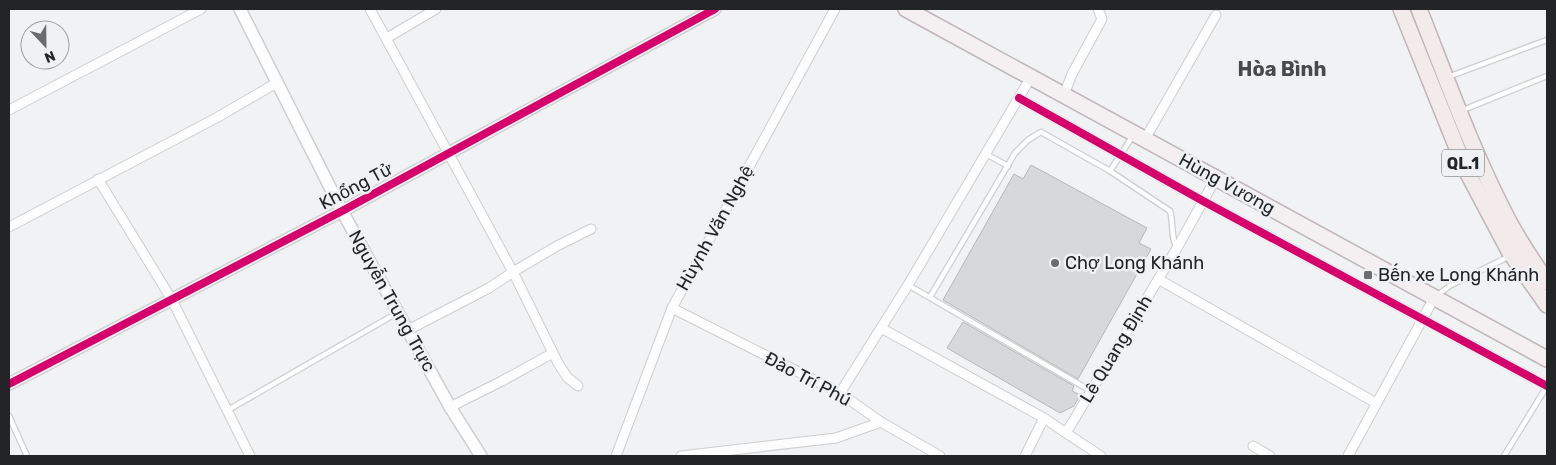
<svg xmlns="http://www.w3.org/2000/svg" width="1556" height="465" viewBox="0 0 1556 465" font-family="Rubik,sans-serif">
<rect width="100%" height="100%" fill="#f0f2f3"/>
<g fill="#d7d8d9" stroke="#b6b7b8">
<polygon points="1031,165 1147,228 1139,243 1151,249 1078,379 943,300 1014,174 1023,179"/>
<polygon points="963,322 1074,386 1072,391 1080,395 1074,406 1060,413 947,348"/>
</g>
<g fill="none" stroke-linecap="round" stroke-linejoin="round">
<defs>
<g id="service">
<polyline points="1448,77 1547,40"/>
<polyline points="1463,110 1547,76"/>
<polyline points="986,154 1008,166"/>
<polyline points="1110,171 1132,137"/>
<polyline points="908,285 1091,391"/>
<polyline points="1436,296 1451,285 1508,257"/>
<path d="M930,297L1015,153L1028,140L1041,132L1110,171L1170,211C1174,224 1170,237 1177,248"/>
<polyline points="228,410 397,313"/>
<polyline points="9,416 27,456"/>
<polyline points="1504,456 1547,386"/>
</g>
<g id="minor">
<polyline points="370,9 513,272 558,363 567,377 578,386"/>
<polyline points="387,38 436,9"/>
<polyline points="1064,95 1072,74 1102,19 1098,9"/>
<polyline points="1019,98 1203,201 1547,386"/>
<polyline points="9,110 201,9"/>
<polyline points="1145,139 1216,15"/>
<polyline points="98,179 172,300 250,456"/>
<polyline points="9,227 218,117 278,82"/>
<polyline points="1158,279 1376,403"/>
<polyline points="672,308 840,393 881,422 940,456"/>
<polyline points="881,328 1044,418"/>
<polyline points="408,330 489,288 513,272 557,246 591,229"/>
<polyline points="840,393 908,285 1031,77"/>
<polyline points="450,407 502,381 553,353"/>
<polyline points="1066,433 1101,456"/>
<polyline points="1253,446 1270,456"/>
<polyline points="616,456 672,308 835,9"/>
<polyline points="681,456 836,438 881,422"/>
<polyline points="1025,456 1044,418 1066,433 1177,248 1216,178"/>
<polyline points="1348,456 1434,298"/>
</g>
<g id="tertiary">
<polyline points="240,9 342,211 450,407 481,456"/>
<polyline points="9,384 342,211 715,9"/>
</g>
<polyline id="primary" points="906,9 1547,359"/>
<g id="trunk">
<polyline points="1401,9 1465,168 1509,251 1547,305"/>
<path d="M1419,9C1446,77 1471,148 1505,214C1517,238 1532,260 1547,282"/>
</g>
</defs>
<use href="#service" stroke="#cdcecf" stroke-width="7"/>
<use href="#minor" stroke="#cdcecf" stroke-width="11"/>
<use href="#tertiary" stroke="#cdcecf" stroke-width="14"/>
<use href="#primary" stroke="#c0b6b8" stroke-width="18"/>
<use href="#trunk" stroke="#c0b6b8" stroke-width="18"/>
<use href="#service" stroke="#fdfdfd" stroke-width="4.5"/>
<use href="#minor" stroke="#fdfdfd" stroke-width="9"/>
<use href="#tertiary" stroke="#fdfdfd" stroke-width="11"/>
<use href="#primary" stroke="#f4eff0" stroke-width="15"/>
<use href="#trunk" stroke="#f2eaeb" stroke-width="15"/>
<defs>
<g id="cycleway">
<polyline points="1019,98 1203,201 1547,386"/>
<polyline points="9,384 342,211 715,9"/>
</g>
</defs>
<use href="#cycleway" stroke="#eff2f4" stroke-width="11"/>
<use href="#cycleway" stroke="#d6006c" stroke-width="8"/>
</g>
<g fill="#6b6c6d" stroke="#eff2f4" stroke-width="2">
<circle cx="1055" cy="263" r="5"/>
<rect x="1363" y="270" width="10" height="10" rx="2.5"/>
</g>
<g text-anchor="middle" stroke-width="5" stroke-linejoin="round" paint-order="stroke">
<rect fill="#eff2f4" stroke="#606263" stroke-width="1" x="1442" y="149.5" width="42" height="27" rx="4"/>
<g font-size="16" font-weight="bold" fill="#232425">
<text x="1463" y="169">QL.1</text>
</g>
<g font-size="18" fill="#232425" stroke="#eff2f4">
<text transform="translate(1227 184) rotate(29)" y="6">Hùng Vương</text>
<text transform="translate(356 186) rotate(-28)" y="6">Khổng Tử</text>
<text transform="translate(715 228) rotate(-61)" y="6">Hùynh Văn Nghệ</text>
<text transform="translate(392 301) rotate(61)" y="6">Nguyễn Trung Trực</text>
<text transform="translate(1116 349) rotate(-59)" y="6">Lê Quang Định</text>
<text transform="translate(808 379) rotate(28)" y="6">Đào Trí Phú</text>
</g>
<g font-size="18" fill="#232425" stroke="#eff2f4" text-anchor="start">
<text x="1065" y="269">Chợ Long Khánh</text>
<text x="1378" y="281">Bến xe Long Khánh</text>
</g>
<g font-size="20" font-weight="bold" fill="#47494c" stroke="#eff2f4">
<text x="1282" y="76">Hòa Bình</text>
</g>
</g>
<rect width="1556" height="465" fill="none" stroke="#232425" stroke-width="20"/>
<g transform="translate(45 45) rotate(158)"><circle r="24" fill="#eff2f4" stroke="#9da0a1"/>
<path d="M0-4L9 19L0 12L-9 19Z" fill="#6b6c6d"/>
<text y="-8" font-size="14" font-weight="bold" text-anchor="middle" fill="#232425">N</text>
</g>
</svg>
